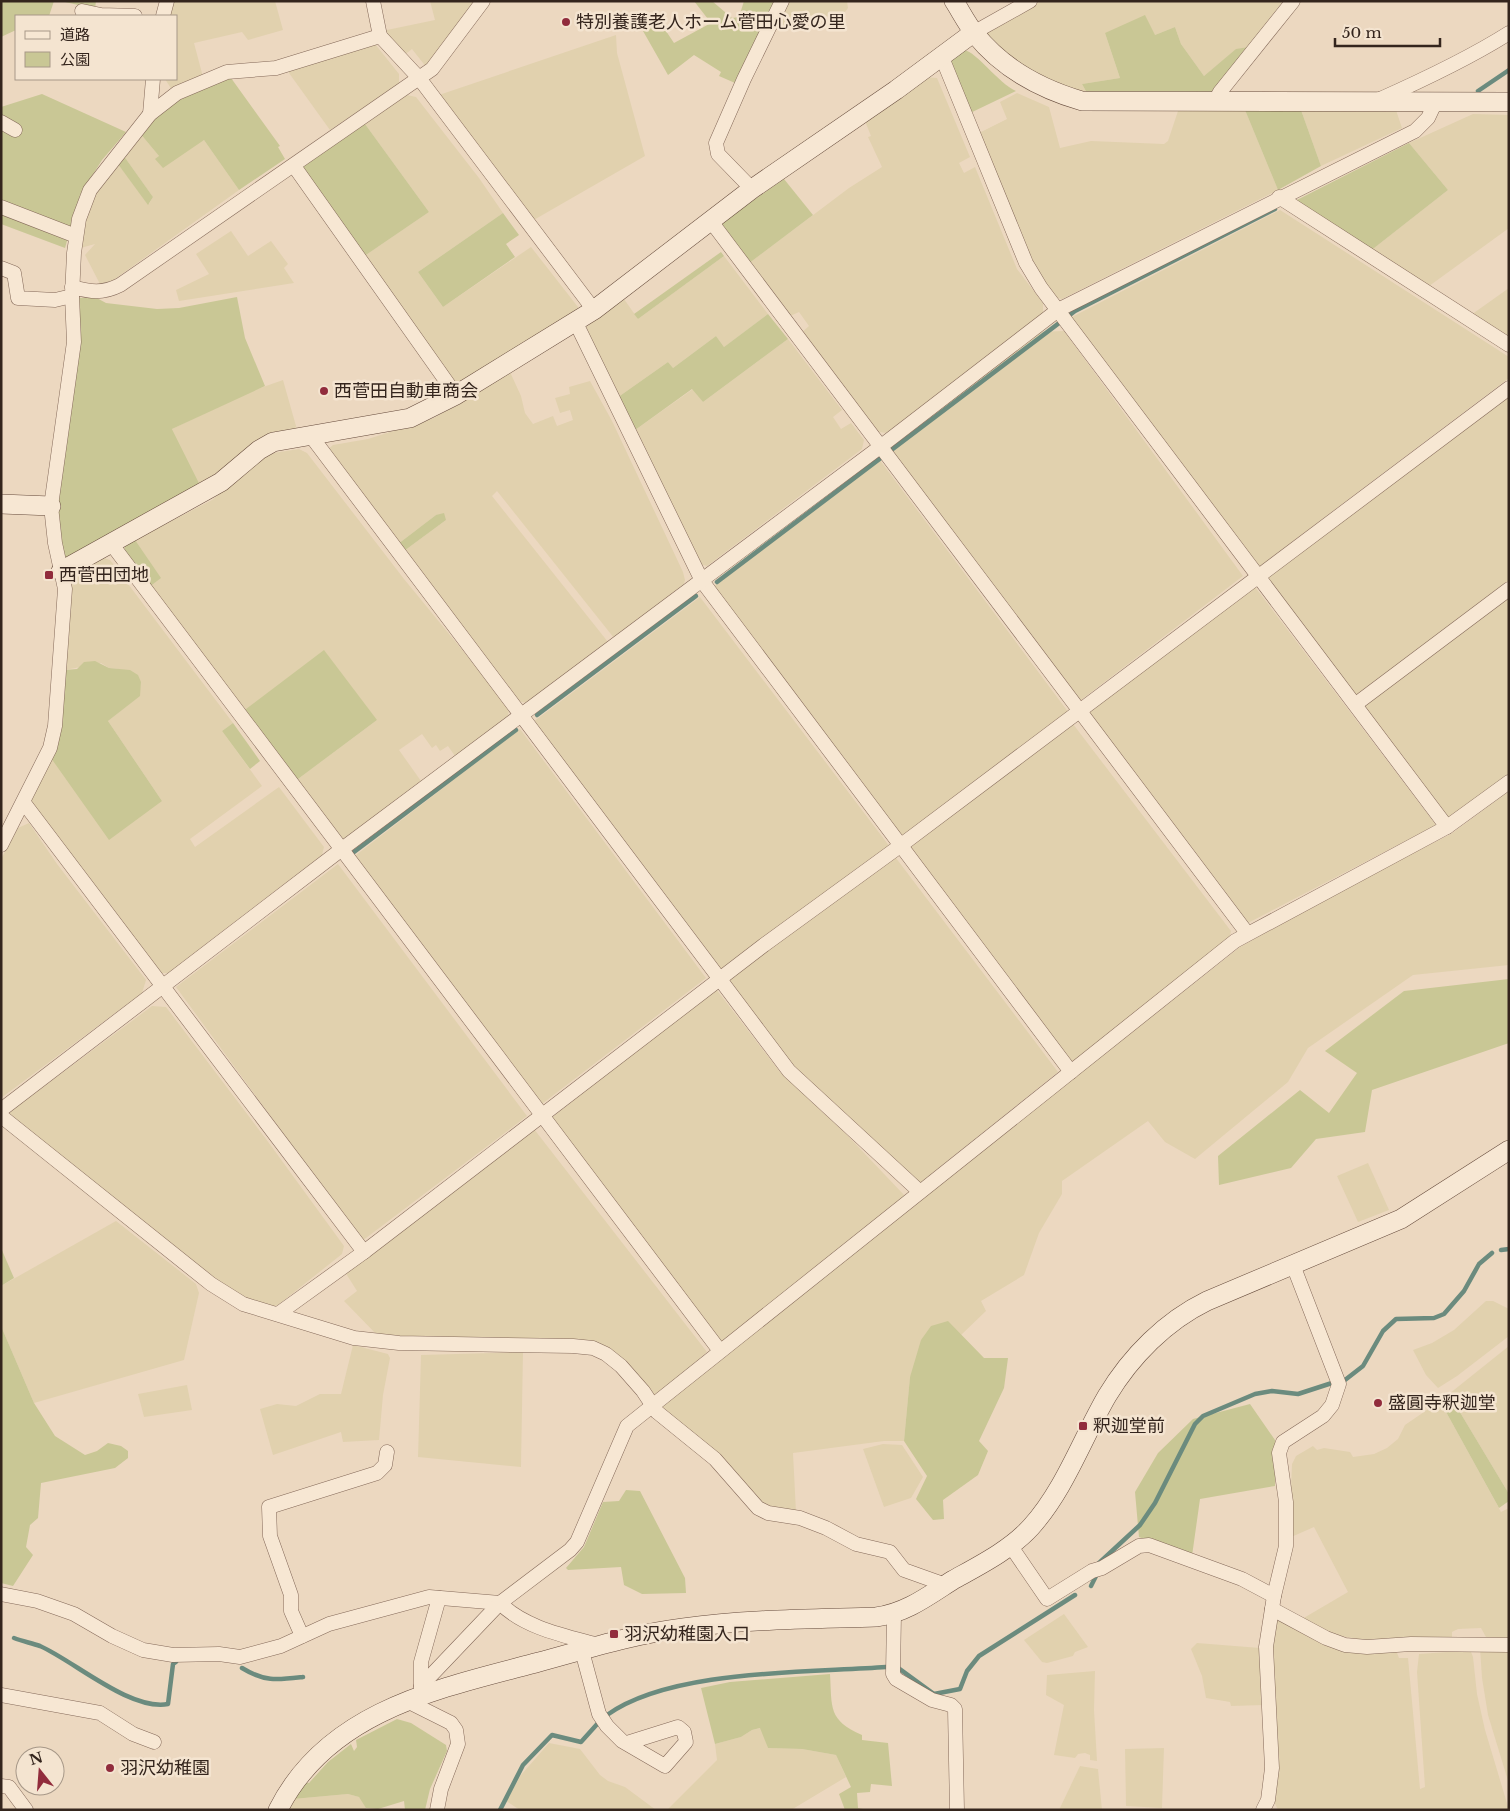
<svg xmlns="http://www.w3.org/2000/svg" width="1510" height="1811" viewBox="0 0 1510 1811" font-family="'Libre Baskerville','Noto Sans JP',serif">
<rect width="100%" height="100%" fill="#ecd8c0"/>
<g fill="#e1d1ae">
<polygon points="172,1 275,1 283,30 248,40 242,32 194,43 203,77 172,90 165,79 176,79 176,16 167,16"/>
<polygon points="430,1 474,1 427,68 412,49 403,56 382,31 435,20"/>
<polygon points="786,1 847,1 848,8 845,12 773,30"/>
<polygon points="1041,1 1283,1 1249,47 1236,50 1204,76 1181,44 1175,27 1155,35 1105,33 1120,78 1082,84 1087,93 1046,83 981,34"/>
<polygon points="616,35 617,53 645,156 532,221 436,96"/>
<polygon points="375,44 399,74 399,84 330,130 289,73 289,69"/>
<polygon points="925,77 937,78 970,157 959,163 964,173 975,167 1017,269 1043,303 1043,317 886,433 873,431 800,334 809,326 799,312 788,317 748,264 849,188 882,167 868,137 871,136 865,121"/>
<polygon points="1017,93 1049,107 1060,148 1091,141 1164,144 1168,141 1178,111 1245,110 1278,190 1062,299 1053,297 1029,261 975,135 1007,119 1000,102"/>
<polygon points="407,95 416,97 479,178 503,213 418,272 443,307 531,247 578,307 577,314 459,385 451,383 363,257 429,212 365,124"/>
<polygon points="1301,110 1396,110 1402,128 1321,166"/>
<polygon points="1473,114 1509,115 1509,228 1425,289 1369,252 1448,190 1409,143"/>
<polygon points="139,132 159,156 204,140 239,190 112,281 100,284 85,255 95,244 77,249 87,207 115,160 149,204 153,197 121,152"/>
<polygon points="1280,210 1509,357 1509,378 1256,569 1070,318"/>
<polygon points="231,231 248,256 271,241 288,264 284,268 294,283 179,301 176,290 209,274 196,254"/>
<polygon points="724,256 768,314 724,347 716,336 673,368 668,362 614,400 582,330 624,299 638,319"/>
<polygon points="1509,288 1509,341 1471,315"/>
<polygon points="1064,331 1243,576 1077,703 885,453 1037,332"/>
<polygon points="788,339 842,410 833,417 841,429 851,423 864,440 862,449 707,566 695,563 631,433 693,389 703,402"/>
<polygon points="510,372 521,396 525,413 533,424 553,416 557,426 573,420 570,410 560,413 555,398 570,394 569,387 590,381 612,421 683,572 685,580 684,584 614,638 497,491 492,496 608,642 527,703 517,701 404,551 446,520 436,515 398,544 325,452 333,445 368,439 434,418"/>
<polygon points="283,380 298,433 200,485 172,429 249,392"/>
<polygon points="1509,394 1509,580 1355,697 1264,578"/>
<polygon points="299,449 307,453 404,579 509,707 508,718 455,756 448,746 440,751 436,745 432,748 422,734 399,750 421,781 346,839 334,838 294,782 377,720 242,712 149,587 135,540 212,500 265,457 273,453"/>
<polygon points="879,459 1069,713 898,839 713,587"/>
<polygon points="104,558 110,560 233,723 222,731 262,786 190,839 195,847 279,787 324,847 322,855 168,973 157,973 30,800 51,758 162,801 108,721 139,696 141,682 119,669 109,668 101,663 65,670 70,577"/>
<polygon points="1255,587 1436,825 1244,925 1088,713"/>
<polygon points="700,597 890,847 717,972 533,722"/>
<polygon points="1509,597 1509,773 1445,822 1362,707"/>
<polygon points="1073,724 1231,931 1229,940 1068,1065 905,847"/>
<polygon points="520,729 706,978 538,1107 352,858"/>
<polygon points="1509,791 1509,965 1413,975 1308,1048 1288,1082 1195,1159 1165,1142 1148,1121 1062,1181 1062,1194 1039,1233 1024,1275 981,1301 986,1311 961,1335 948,1322 910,1377 904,1441 884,1441 793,1453 796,1512 772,1507 756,1500 658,1407 1240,947 1385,867 1451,834"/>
<polygon points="29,823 57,864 146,980 142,993 1,1098 1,859 18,828"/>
<polygon points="896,858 1058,1072 915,1187 853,1129 773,1044 724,984 767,950"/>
<polygon points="338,864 527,1116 362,1241 176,987"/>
<polygon points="716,989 780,1072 846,1134 905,1196 718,1345 550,1119"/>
<polygon points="152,1006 166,1007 266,1139 344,1246 342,1254 278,1305 269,1308 259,1306 229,1289 7,1114"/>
<polygon points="534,1129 707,1352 653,1399 608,1351 378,1336 344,1301 357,1291 345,1272"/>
<polygon points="1368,1163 1389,1210 1358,1222 1337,1176"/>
<polygon points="116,1221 196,1284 199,1293 184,1360 34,1403 1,1326 1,1286"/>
<polygon points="1486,1301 1493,1301 1509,1309 1509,1336 1457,1376 1438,1388 1426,1375 1413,1350 1432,1343 1454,1330"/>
<polygon points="353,1345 388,1354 390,1358 383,1395 379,1440 343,1442 341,1432 273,1455 260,1409 277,1404 296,1406 320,1394 341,1394"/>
<polygon points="1509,1346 1509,1494 1449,1394"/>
<polygon points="523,1352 521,1467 418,1457 421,1355"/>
<polygon points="187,1385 192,1410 144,1417 138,1394"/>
<polygon points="1440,1401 1501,1512 1509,1508 1509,1639 1486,1637 1481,1628 1458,1629 1452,1632 1452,1639 1368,1641 1331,1634 1302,1619 1348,1592 1314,1527 1289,1538 1292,1464 1296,1456 1313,1446 1317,1450 1324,1448 1350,1452 1353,1457 1374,1454 1387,1448 1398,1439 1405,1425"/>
<polygon points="883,1444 902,1445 923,1477 911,1498 884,1507 863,1449"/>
<polygon points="1064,1614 1088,1647 1075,1652 1073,1656 1047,1663 1042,1662 1024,1640"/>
<polygon points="1278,1618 1331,1645 1396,1650 1399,1658 1408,1658 1420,1789 1425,1787 1417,1672 1419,1654 1462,1651 1469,1647 1473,1657 1477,1694 1485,1730 1509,1810 1278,1810 1272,1797 1270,1657 1275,1619"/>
<polygon points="1197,1643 1260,1648 1264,1705 1231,1706 1230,1702 1206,1698 1202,1676 1191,1649"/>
<polygon points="1480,1648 1509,1650 1509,1784 1488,1715 1482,1678"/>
<polygon points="1095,1671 1094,1710 1097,1761 1090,1760 1090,1755 1085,1753 1078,1754 1075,1758 1054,1755 1064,1705 1046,1695 1047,1675"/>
<polygon points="761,1728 768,1748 802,1749 836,1755 846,1777 791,1810 667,1810 717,1760 715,1744 741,1737 752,1730"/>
<polygon points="549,1743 580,1749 600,1775 608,1781 625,1787 656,1810 520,1810 506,1801 521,1775"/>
<polygon points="1164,1748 1162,1808 1126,1806 1125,1749"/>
<polygon points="1080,1766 1098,1769 1102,1810 1059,1810"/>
<polygon points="348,1794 359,1797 366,1805 366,1810 287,1810 293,1799"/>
</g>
<g fill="#c9c795">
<polygon points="1,1 54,1 49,16 16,16 16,30 1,37"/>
<polygon points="61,1 96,1 95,9"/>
<polygon points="694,1 712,1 732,18 739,17 744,1 776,1 735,83 719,76 721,72 694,55 668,75 643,31 662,25 674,43 711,23"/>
<polygon points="1145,15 1155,35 1175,27 1181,44 1204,76 1236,49 1249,47 1210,94 1087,93 1082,84 1120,78 1105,33"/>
<path d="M964,50C977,52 998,83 1016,91L966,115L946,63Z"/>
<polygon points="231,78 280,146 278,147 285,159 239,190 204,140 163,168 155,159 159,156 139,132 174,99"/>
<polygon points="42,94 126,132 102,160 80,195 65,248 1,224 1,107"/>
<polygon points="1245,110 1301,110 1321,166 1278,190"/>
<polygon points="365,124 429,212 363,257 301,168"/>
<polygon points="1409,143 1448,190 1369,252 1293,202"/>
<polygon points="121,152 153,197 148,205 115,160"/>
<polygon points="784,179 813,215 748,264 722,232 721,223"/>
<polygon points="503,213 519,235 506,244 515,257 443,307 418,272"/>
<polygon points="721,252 724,256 638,319 634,314"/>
<polygon points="95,297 106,303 157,309 179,308 237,297 245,338 265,386 172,429 200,485 63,561 54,510 78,298"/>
<polygon points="768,314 788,339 703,402 692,389 631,433 614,400 668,362 673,368 716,336 724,347"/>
<polygon points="444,513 446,520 404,551 398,544 436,515"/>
<polygon points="135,540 161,578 149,587 124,551 125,545"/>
<polygon points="324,650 377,720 294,782 242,712"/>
<polygon points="95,661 109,668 130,670 138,675 141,682 140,696 108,721 162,801 109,840 51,758 65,670 77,669 84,662"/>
<polygon points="233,723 260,761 250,769 222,731"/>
<polygon points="1509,979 1509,1043 1372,1090 1365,1132 1316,1139 1291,1168 1219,1185 1218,1156 1300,1090 1329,1113 1357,1073 1325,1051 1404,991"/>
<polygon points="1,1248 14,1278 1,1286"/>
<polygon points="948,1321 984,1358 1008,1358 1004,1388 979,1441 988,1451 978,1475 943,1500 944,1519 933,1520 916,1499 927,1476 904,1441 910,1377 921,1340 931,1326"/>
<polygon points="1,1326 34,1403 55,1436 85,1455 97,1451 108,1443 121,1446 128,1451 128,1458 115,1468 41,1483 38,1518 30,1525 26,1547 33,1555 13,1586 1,1583"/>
<polygon points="1449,1394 1509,1494 1509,1501 1499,1508 1440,1401"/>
<polygon points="1250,1404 1275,1440 1275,1486 1200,1499 1192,1556 1139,1537 1135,1492 1158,1453 1193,1419"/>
<polygon points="626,1490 640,1491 685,1578 686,1593 642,1594 624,1585 621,1567 568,1570 566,1568 584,1547 603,1502 619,1501"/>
<path d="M830,1674C832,1708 828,1720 862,1735V1740L888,1743L892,1786L871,1784L870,1792L857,1793L858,1808L868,1810H845L839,1794L851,1787L836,1755L802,1749L768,1748L760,1728L752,1730L741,1737L715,1744L701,1688L730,1682Z"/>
<polygon points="397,1719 411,1723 446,1745 447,1751 430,1789 425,1810 405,1810 404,1801 378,1809 366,1808 359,1797 348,1794 293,1799 304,1782 309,1783 328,1762 351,1744 354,1751 357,1747 356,1740"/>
</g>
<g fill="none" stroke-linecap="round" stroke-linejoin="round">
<g stroke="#6b8b7e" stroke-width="4.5">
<polyline points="1478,91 1509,70"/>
<polyline points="717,582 1075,311 1275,209"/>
<polyline points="537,715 696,596"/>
<polyline points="354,852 516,730"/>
<polyline points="1501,1250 1509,1249"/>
<polyline points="1345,1380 1363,1366 1383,1331 1396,1319 1434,1318 1444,1314 1464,1291 1479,1264 1492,1253"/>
<polyline points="1099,1563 1140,1525 1155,1503 1195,1424 1203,1416 1255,1394 1272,1391 1298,1394 1335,1382"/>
<polyline points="1091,1586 1096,1576"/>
<path d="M14,1638C22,1641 31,1643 40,1646C74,1661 130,1711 168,1704L173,1664L176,1662"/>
<polyline points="897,1667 934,1694 960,1689 967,1671 979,1656 1075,1595"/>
<path d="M242,1668C265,1682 277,1680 303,1677"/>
<path d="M607,1715C671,1669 807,1673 886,1667"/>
<polyline points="500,1810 523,1765 552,1735 581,1742 599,1722"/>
</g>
<defs>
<g id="street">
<polyline points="373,1 380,36"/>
<polyline points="82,11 101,15 135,16"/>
<polyline points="163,16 167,1"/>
<polyline points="973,33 1030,1"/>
<polyline points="941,55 1026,263 1041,288 1447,827"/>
<path d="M1378,100C1423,80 1468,59 1509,33"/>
<polyline points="1215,101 1220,92 1293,1"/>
<polyline points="150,114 153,79"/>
<polyline points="1,122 15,130"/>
<polyline points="294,166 456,395"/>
<polyline points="752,189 718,154 716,143 744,79 782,1"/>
<polyline points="1279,197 1509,345"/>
<polyline points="1,207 76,236"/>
<polyline points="710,220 1247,933"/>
<polyline points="1,268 14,273 18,298 55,300 72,296"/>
<path d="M72,287C91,292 102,294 120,285L432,69L483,1"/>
<polyline points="576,323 702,581 1071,1072"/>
<polyline points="311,436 789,1071 919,1191"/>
<polyline points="110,542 720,1351"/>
<polyline points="1356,704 1509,589"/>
<polyline points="24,803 364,1252"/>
<polyline points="1,845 50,748 55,726 65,589 55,543 51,506 74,342 72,296 74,253 79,219 90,190 150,114 177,93 227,72 276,68 380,36 419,78 594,310"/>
<polyline points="1,1110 342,849 880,447 1058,310 1415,131 1428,118 1436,101"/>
<polyline points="1,1116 211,1284 243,1304 354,1338 399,1343 573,1346 593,1348 606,1354 621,1366 643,1391 657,1412 715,1459 758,1508 768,1513 800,1518 826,1528 856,1544 890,1552 904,1570 946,1585"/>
<polyline points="278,1314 364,1252 764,945 900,846 1509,388"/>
<polyline points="1010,1545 1047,1599 1092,1571 1102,1568 1139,1546 1149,1545 1242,1579 1274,1596"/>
<path d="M1,1594L37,1601L74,1614L112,1636L143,1650L173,1655L219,1654L240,1657L281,1646L329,1624L429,1597L500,1603C524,1628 566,1636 599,1645"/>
<polyline points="1272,1609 1326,1638 1345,1645 1367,1647 1411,1644 1509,1645"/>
<polyline points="894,1614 893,1674 896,1679 932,1700 951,1705 955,1709 957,1810"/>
<polyline points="302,1636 291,1611 291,1595 270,1536 269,1507 377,1473 385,1465 387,1452"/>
<polyline points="582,1651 599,1714 607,1726 622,1741 665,1766 686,1742 684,1732 678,1727 627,1743"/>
<polyline points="421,1686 500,1603 570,1550 577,1542 627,1426 1235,941 1447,827 1509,782"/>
<polyline points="421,1690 421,1662 439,1598"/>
<polyline points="1,1695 100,1713 133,1734 154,1742"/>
<polyline points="407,1701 451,1723 456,1730 458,1744 441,1789 437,1810"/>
<polyline points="1,1786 9,1787 26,1810"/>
<polyline points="1263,1810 1268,1800 1272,1768 1266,1647 1274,1596 1286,1546 1286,1502 1279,1453 1283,1442 1323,1416 1332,1405 1339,1384 1293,1265"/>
</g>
<g id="secondary">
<path d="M954,1C961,12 967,24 975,34C1002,68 1041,89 1082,101L1509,102"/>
<polyline points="1,504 51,506"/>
<polyline points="61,571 221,482 259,450 273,442 410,418 456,395 594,310 752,189 896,90 973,33"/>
<path d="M278,1810C328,1710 441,1688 539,1662C587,1649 634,1634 683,1628C746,1619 812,1619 876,1617C906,1613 928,1596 953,1580C980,1565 1010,1550 1031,1527C1065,1489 1082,1439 1107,1396C1131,1356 1166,1321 1207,1301L1401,1219L1509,1150"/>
</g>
</defs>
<use href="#street" stroke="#846959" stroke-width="15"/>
<use href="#secondary" stroke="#664b3c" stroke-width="20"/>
<use href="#street" stroke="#f7e7d3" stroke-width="14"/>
<use href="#secondary" stroke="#f7e7d3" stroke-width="19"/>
</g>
<g fill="#912c3c" stroke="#f4e4d0" stroke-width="2">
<circle cx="566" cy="22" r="5"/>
<circle cx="324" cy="391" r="5"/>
<rect x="44" y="570" width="10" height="10" rx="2.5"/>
<circle cx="1378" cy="1403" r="5"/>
<rect x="1078" y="1421" width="10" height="10" rx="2.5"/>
<rect x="609" y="1629" width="10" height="10" rx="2.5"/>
<circle cx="110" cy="1768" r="5"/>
</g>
<g text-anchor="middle" stroke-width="5" stroke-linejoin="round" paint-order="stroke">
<g font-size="18" fill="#34251d" stroke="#f4e4d0" text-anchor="start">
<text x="576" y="28">特別養護老人ホーム菅田心愛の里</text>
<text x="334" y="397">西菅田自動車商会</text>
<text x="59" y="581">西菅田団地</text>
<text x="1388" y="1409">盛圓寺釈迦堂</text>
<text x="1093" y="1432">釈迦堂前</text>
<text x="624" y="1640">羽沢幼稚園入口</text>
<text x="120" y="1774">羽沢幼稚園</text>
</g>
</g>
<rect width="1510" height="1811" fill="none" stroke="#34251d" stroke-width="5"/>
<rect x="15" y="15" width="162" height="65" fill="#f4e4d0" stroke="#a79888"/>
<rect x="25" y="31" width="25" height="8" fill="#f7e7d3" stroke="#a79888"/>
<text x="60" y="40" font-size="15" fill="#34251d">道路</text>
<rect x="25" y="52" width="25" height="15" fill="#c9c795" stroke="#a79888"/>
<text x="60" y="65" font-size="15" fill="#34251d">公園</text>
<g transform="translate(40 1771) rotate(343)"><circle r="24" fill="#f4e4d0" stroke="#a79888"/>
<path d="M0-4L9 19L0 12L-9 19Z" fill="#912c3c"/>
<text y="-8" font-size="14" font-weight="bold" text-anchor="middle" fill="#34251d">N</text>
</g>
<path d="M1335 38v8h105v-8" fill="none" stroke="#34251d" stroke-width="2.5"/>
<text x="1342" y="38" font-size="15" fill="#34251d" stroke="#f4e4d0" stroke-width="4" paint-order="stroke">50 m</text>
</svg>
